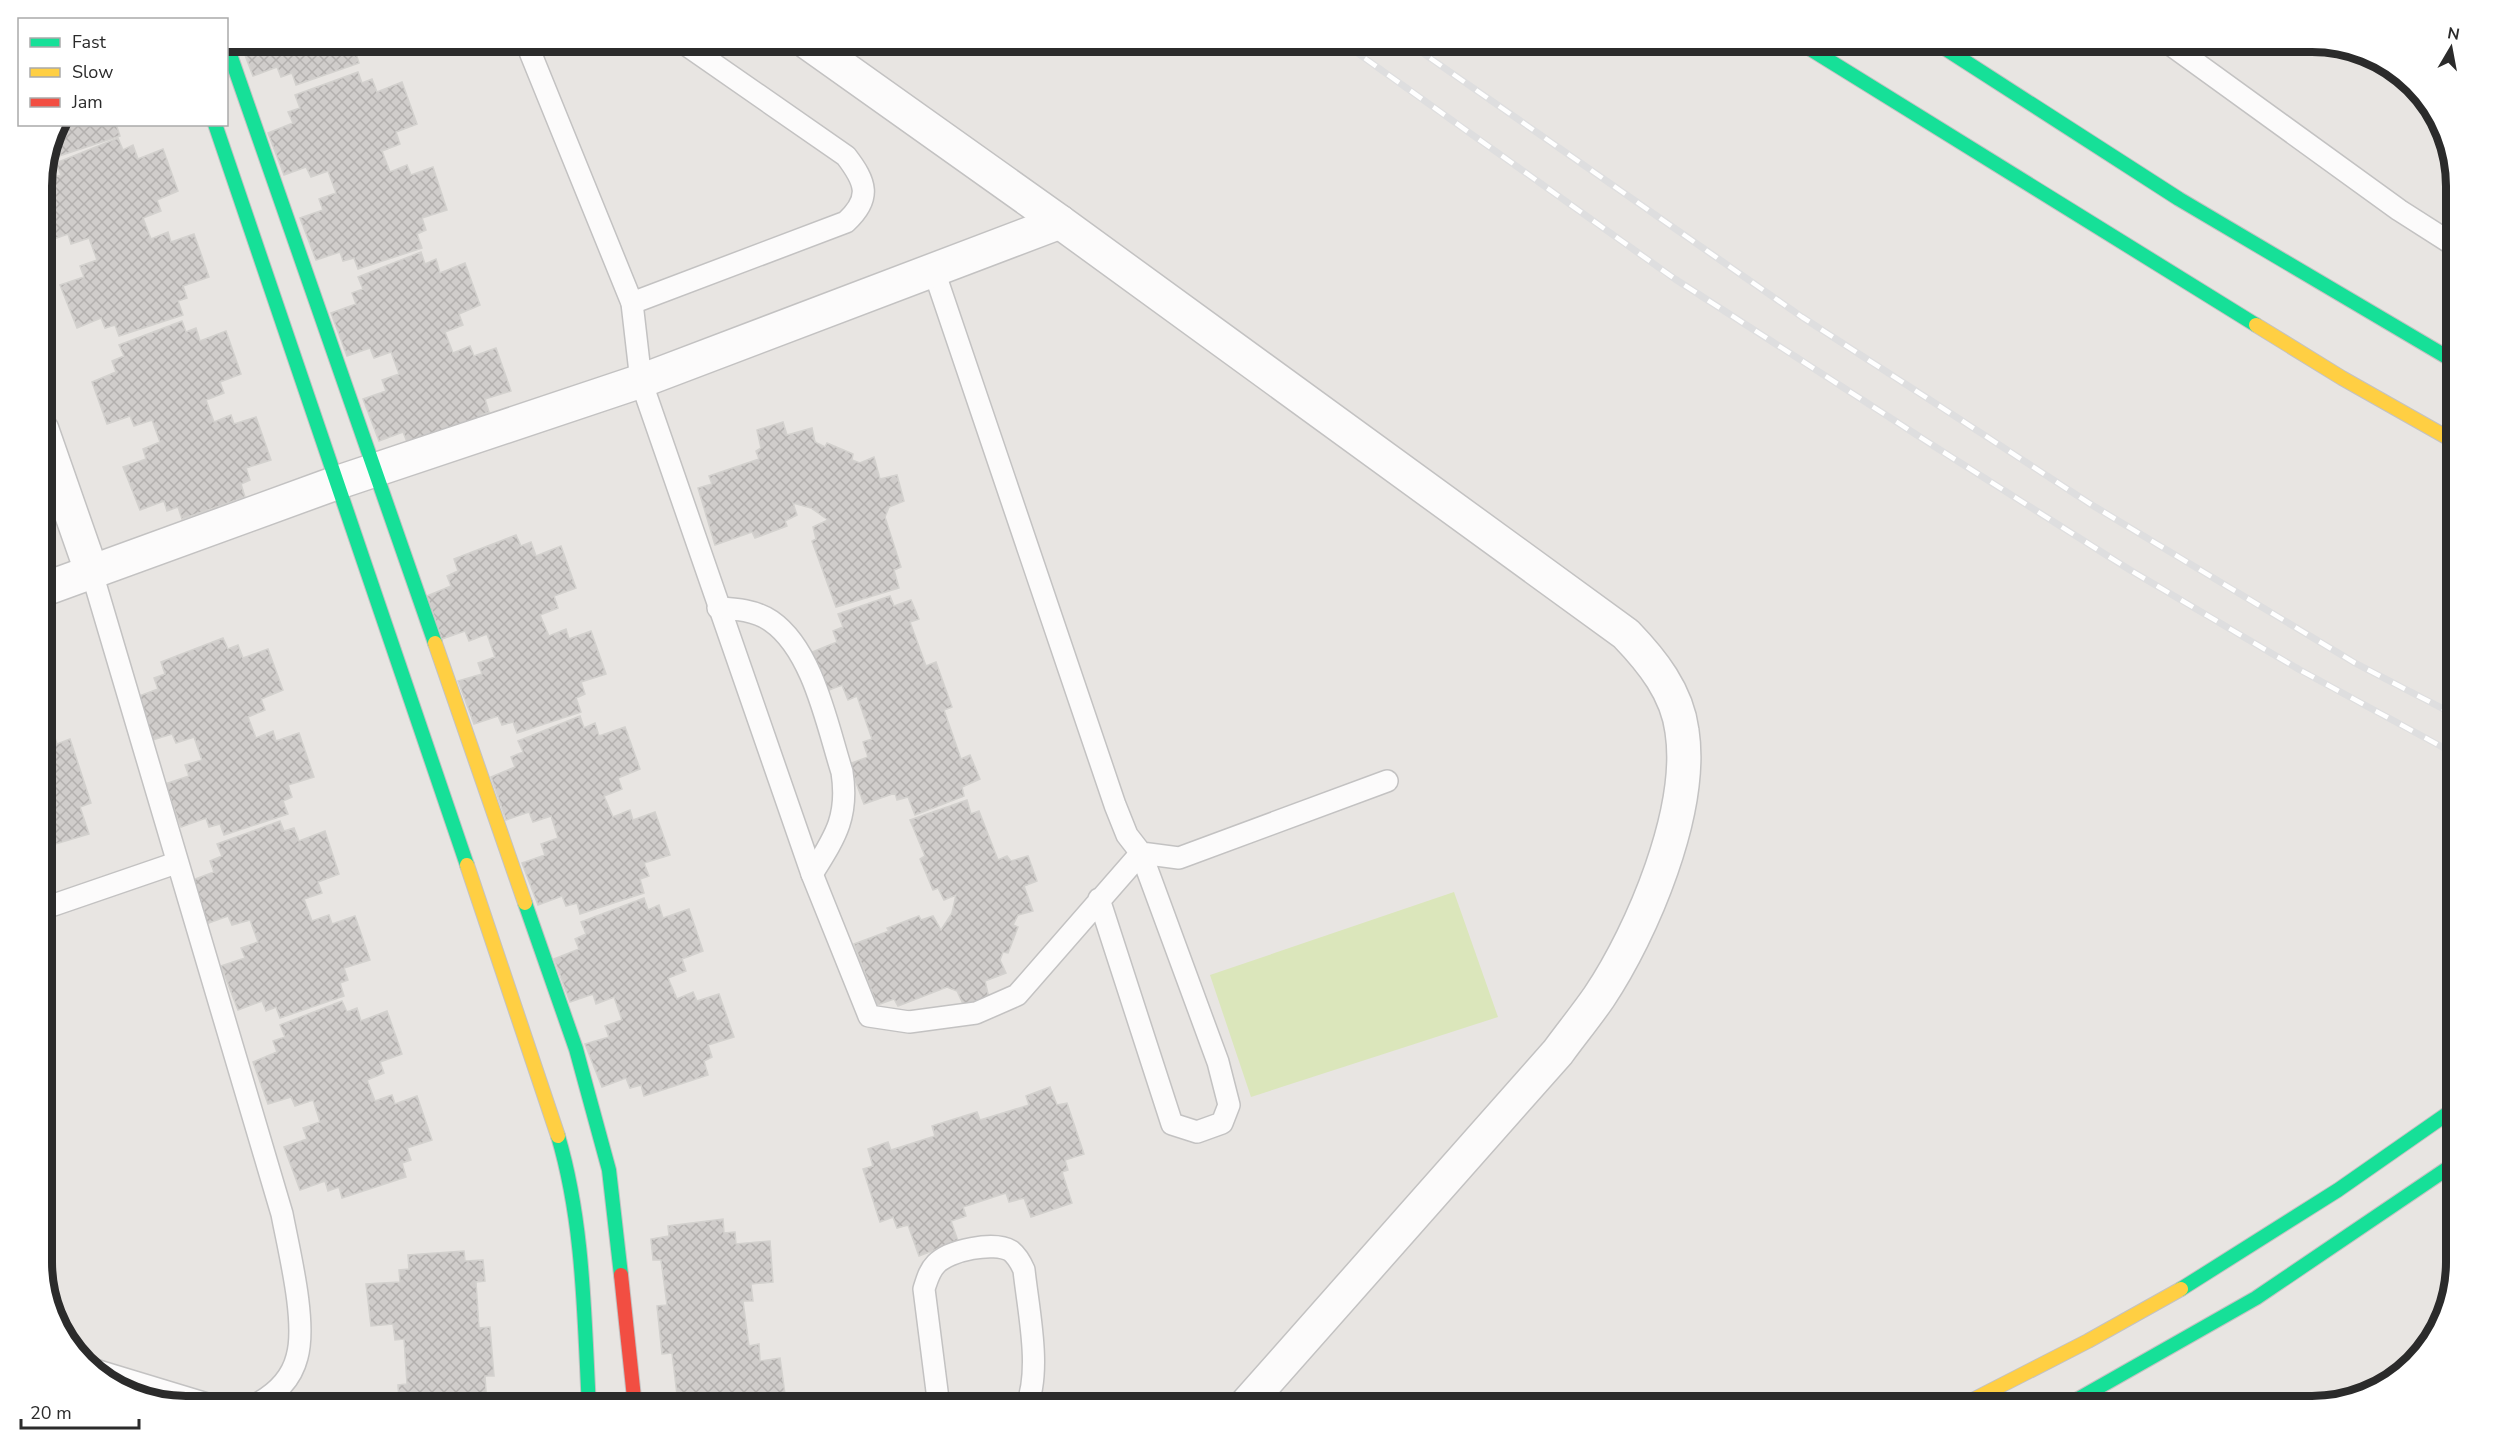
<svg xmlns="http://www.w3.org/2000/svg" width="2499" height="1449" viewBox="0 0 2499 1449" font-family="'Nunito Sans',sans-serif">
<defs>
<pattern id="building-cross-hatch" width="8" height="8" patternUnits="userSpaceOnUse" patternTransform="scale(1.5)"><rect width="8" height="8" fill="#d0cdcb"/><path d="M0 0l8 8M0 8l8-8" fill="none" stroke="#b3b0ae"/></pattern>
</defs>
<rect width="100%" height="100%" fill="#e8e5e2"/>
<polygon fill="#dbe6bb" points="1454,892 1498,1017 1251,1097 1210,975"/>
<g fill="url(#building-cross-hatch)" stroke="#d3d1ce" stroke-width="1.5">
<polygon points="240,42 362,42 364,46 355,50 359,63 296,85 292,73 281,77 277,67 253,76"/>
<polygon points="358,72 362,83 372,79 377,92 402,82 417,124 396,132 400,144 382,151 390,172 407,165 411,175 433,167 447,210 422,218 426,230 417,234 422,248 358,269 354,258 343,261 340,252 316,260 300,218 323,210 319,199 336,193 328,171 311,177 306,167 284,175 268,133 293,123 288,112 300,108 295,95"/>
<polygon points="58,124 116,124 120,136 56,157 52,146 49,147"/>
<polygon points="118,138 123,150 133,145 138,159 163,149 178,191 157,200 161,211 143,218 151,239 168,232 171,242 194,234 209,277 183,286 187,298 178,301 183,315 119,336 115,325 105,328 101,318 77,328 60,285 84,277 80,266 97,260 89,238 71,244 68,234 45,242 42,235 42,194 53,189 49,179 61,175 56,163"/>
<polygon points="421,252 425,264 436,259 440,273 465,263 480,305 459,314 463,325 445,332 453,353 470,346 474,356 496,348 511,391 485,399 489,412 481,415 485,429 407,442 403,432 379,441 363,399 386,391 382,380 399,374 391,352 374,358 370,348 347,356 331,313 356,304 352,293 363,289 358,277"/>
<polygon points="182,321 186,332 196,328 200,341 226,331 241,374 220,382 224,393 206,400 214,422 231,415 234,424 256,417 271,460 246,468 250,480 241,484 245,497 182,519 178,507 167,511 164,501 140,510 123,467 146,459 143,449 160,442 152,420 134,426 130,416 107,424 92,382 116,372 112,361 124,356 119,345"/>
<polygon points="783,422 787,435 812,428 815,442 825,447 827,443 853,454 852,460 860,463 874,457 880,479 897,475 904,501 889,507 885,517 901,567 894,570 899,588 836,607 812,541 816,539 813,527 828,520 811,508 793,503 797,515 785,521 787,526 755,538 752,532 715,545 698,488 712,484 709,476 759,459 756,451 761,448 757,430"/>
<polygon points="516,535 521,546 531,542 536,556 561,546 576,588 554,596 558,608 540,615 549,636 566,629 569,639 591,631 606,674 581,682 585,694 576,698 581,712 517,733 513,722 502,725 498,716 474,724 458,681 482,674 478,663 495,657 487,634 469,641 465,631 442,639 427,596 451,586 447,576 458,571 454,559"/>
<polygon points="890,596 894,606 911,600 919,619 910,622 926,666 936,662 952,707 944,710 961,759 970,755 980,779 962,787 964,796 915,815 908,797 897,800 895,793 864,804 849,764 868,757 863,742 872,739 857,696 848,700 842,685 821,693 805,655 837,642 833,631 843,627 838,614"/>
<polygon points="223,638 228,649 238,645 243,658 268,649 283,690 261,699 265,710 248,717 256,738 273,731 276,741 299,733 314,777 288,785 292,797 283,801 288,814 224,835 220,824 209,827 206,818 181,827 165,784 189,776 185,765 202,760 194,737 176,743 172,734 149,741 134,698 158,689 154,678 165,674 161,662"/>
<polygon points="580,716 584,728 595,723 599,736 625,727 640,769 618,778 622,789 604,796 613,817 630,810 633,820 655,812 670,855 644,863 649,876 640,879 644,893 580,914 577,903 566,906 562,896 538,905 522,863 545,855 541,844 558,838 551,816 533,822 529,812 506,820 491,777 515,767 511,757 523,752 518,741"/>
<polygon points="48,717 57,744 70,739 91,803 80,807 89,834 42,848 42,719"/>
<polygon points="967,800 971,814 979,811 998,860 1007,856 1011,861 1028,856 1037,881 1024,886 1033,911 1018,915 1013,925 1018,927 1008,953 1003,952 1000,960 1006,973 985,981 989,998 964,1006 957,991 947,987 898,1006 894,999 877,1005 854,944 889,931 887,928 919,916 921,920 933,916 941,930 952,913 956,895 944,900 938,888 933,890 920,859 925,856 910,820"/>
<polygon points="280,821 284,831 294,828 299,841 325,831 339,874 318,882 322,893 304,899 312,921 329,915 332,924 355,916 370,960 344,968 348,980 340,983 344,996 280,1018 276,1007 266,1011 262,1001 238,1010 221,966 245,958 241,948 258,942 250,920 232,925 228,916 206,924 190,881 214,872 210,861 222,856 217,844"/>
<polygon points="644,898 648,910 659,905 663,918 689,909 703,951 682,959 686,971 668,978 677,999 693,992 697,1001 719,994 734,1037 708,1045 712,1057 704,1061 708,1075 644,1096 641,1085 630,1088 626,1078 602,1087 585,1044 609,1037 605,1026 622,1020 614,997 596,1004 593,994 570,1002 554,959 579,949 575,939 586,934 581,922"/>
<polygon points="342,1001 347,1012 357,1008 361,1021 387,1011 402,1054 380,1062 384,1073 367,1080 375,1101 392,1095 395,1104 417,1096 432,1140 407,1148 411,1160 402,1163 406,1177 342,1198 339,1187 328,1191 325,1181 300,1190 284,1147 307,1139 303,1128 320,1122 313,1100 295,1106 291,1097 268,1104 253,1062 277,1052 273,1041 285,1037 280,1025"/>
<polygon points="1050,1087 1057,1105 1067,1103 1084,1154 1065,1160 1068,1170 1062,1172 1072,1203 1031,1217 1024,1198 1009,1202 1006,1193 963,1207 966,1216 951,1221 958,1241 919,1256 908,1225 897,1228 893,1217 880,1222 863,1169 873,1166 868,1149 888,1142 891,1150 935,1136 932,1126 977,1112 980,1120 1029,1105 1026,1096"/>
<polygon points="723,1219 724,1233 735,1232 736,1244 770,1241 773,1282 751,1284 753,1301 743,1301 749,1346 759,1344 760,1361 780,1358 786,1401 753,1405 753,1407 669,1407 668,1404 678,1403 672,1353 662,1354 657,1306 667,1305 661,1260 653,1260 651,1239 669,1236 668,1226"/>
<polygon points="464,1251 465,1261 483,1260 485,1281 476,1282 479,1328 490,1327 494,1376 485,1376 487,1407 379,1407 378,1402 399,1400 398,1385 407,1384 404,1339 395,1340 393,1324 371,1326 366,1284 400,1282 399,1270 409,1269 408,1255"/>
</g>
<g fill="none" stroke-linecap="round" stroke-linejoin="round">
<defs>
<g id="lane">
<polyline points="526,42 632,303 641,381 812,874 869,1016 909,1022 976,1013 1017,995 1141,853 1218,1062 1229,1105 1222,1123 1197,1132 1172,1124 1099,899"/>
<polyline points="2167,42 2399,210 2457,247"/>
<polyline points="934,271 1115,805 1127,835 1141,853 1179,858 1387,781"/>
<path d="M632,303L846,222C872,198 866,182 846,156L682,42"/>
<path d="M92,573L282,1214C289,1251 307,1322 297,1357C291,1381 272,1397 251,1407"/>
<path d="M718,608C736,609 755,610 771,621C813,650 827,725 842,772C849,817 835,837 812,874"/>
<polyline points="42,909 176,863"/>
<polyline points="95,1370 217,1407"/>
<path d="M939,1407L924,1289C927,1280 929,1271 936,1264C949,1250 994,1241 1011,1251C1017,1256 1021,1263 1024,1270C1028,1309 1042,1371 1026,1407"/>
</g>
<g id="street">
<path d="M807,42L1060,222L1626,634C1652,661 1677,692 1682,731C1694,810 1643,931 1599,997C1586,1016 1571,1034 1558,1052L1244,1407"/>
<polyline points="42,430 92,573"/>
<polyline points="42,590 336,483 641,381 1060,222"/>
</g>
<g id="fast">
<polyline points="1799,42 2256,325"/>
<polyline points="1935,42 2179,199 2457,363"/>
<polyline points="226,43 435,643"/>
<polyline points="215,124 467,865"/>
<polyline points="525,903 576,1049 609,1170 621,1275"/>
<path d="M558,1136C584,1224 584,1316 589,1407"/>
<polyline points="2181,1289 2338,1190 2457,1107"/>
<polyline points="2064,1407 2256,1298 2457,1162"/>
</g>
<g id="slow">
<polyline points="2256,325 2342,378 2457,443"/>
<polyline points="435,643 525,903"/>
<polyline points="467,865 558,1136"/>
<polyline points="1959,1407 2088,1341 2181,1289"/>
</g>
<polyline id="jam" points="621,1275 635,1407"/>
</defs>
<use href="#lane" stroke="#c3c2c2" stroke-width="24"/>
<use href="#street" stroke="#c3c2c2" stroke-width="36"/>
<use href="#fast" stroke="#c3c2c2" stroke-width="16"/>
<use href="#slow" stroke="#c3c2c2" stroke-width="16"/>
<use href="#jam" stroke="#c3c2c2" stroke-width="16"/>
<use href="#lane" stroke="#fcfbfb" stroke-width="21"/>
<use href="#street" stroke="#fcfbfb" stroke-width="33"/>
<use href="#fast" stroke="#16e098" stroke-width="14"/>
<use href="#slow" stroke="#ffcf43" stroke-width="14"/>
<use href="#jam" stroke="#f24e42" stroke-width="14"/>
<defs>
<g id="rail">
<polyline points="1342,42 1675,279 1937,448 2130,570 2300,670 2457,755"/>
<polyline points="1407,42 1802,317 2092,505 2355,663 2457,716"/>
</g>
</defs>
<use href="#rail" stroke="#dededf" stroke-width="7"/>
<use href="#rail" stroke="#fff" stroke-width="4.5" stroke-dasharray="14" stroke-linecap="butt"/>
</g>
<path d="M0 0H2499V1449H0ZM186 52H2312A134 134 0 0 1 2446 186V1262A134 134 0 0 1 2312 1396H186A134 134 0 0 1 52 1262V186A134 134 0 0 1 186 52Z" fill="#fff" fill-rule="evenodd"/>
<path fill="none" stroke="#2b2b2b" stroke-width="8" d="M186 52H2312A134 134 0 0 1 2446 186V1262A134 134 0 0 1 2312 1396H186A134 134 0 0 1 52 1262V186A134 134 0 0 1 186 52Z"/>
<rect x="18" y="18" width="210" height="108" fill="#ffffff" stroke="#aaaaaa" stroke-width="1.5"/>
<rect x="30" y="38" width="30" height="9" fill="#16e098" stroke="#aaaaaa" stroke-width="1.5"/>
<text x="72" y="48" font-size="18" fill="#2b2b2b">Fast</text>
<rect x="30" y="68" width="30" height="9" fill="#ffcf43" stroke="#aaaaaa" stroke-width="1.5"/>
<text x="72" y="78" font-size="18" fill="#2b2b2b">Slow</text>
<rect x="30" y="98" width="30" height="9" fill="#f24e42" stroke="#aaaaaa" stroke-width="1.5"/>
<text x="72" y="108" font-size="18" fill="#2b2b2b">Jam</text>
<g transform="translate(2451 48) rotate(10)" stroke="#ffffff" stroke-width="4.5" paint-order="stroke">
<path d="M0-4.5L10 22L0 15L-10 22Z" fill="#2b2b2b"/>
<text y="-9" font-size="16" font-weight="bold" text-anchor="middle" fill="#2b2b2b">N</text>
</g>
<path d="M21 1419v9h118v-9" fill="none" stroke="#2b2b2b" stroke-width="3"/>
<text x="30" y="1419" font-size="18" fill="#2b2b2b" stroke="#ffffff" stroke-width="4.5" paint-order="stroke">20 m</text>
</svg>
